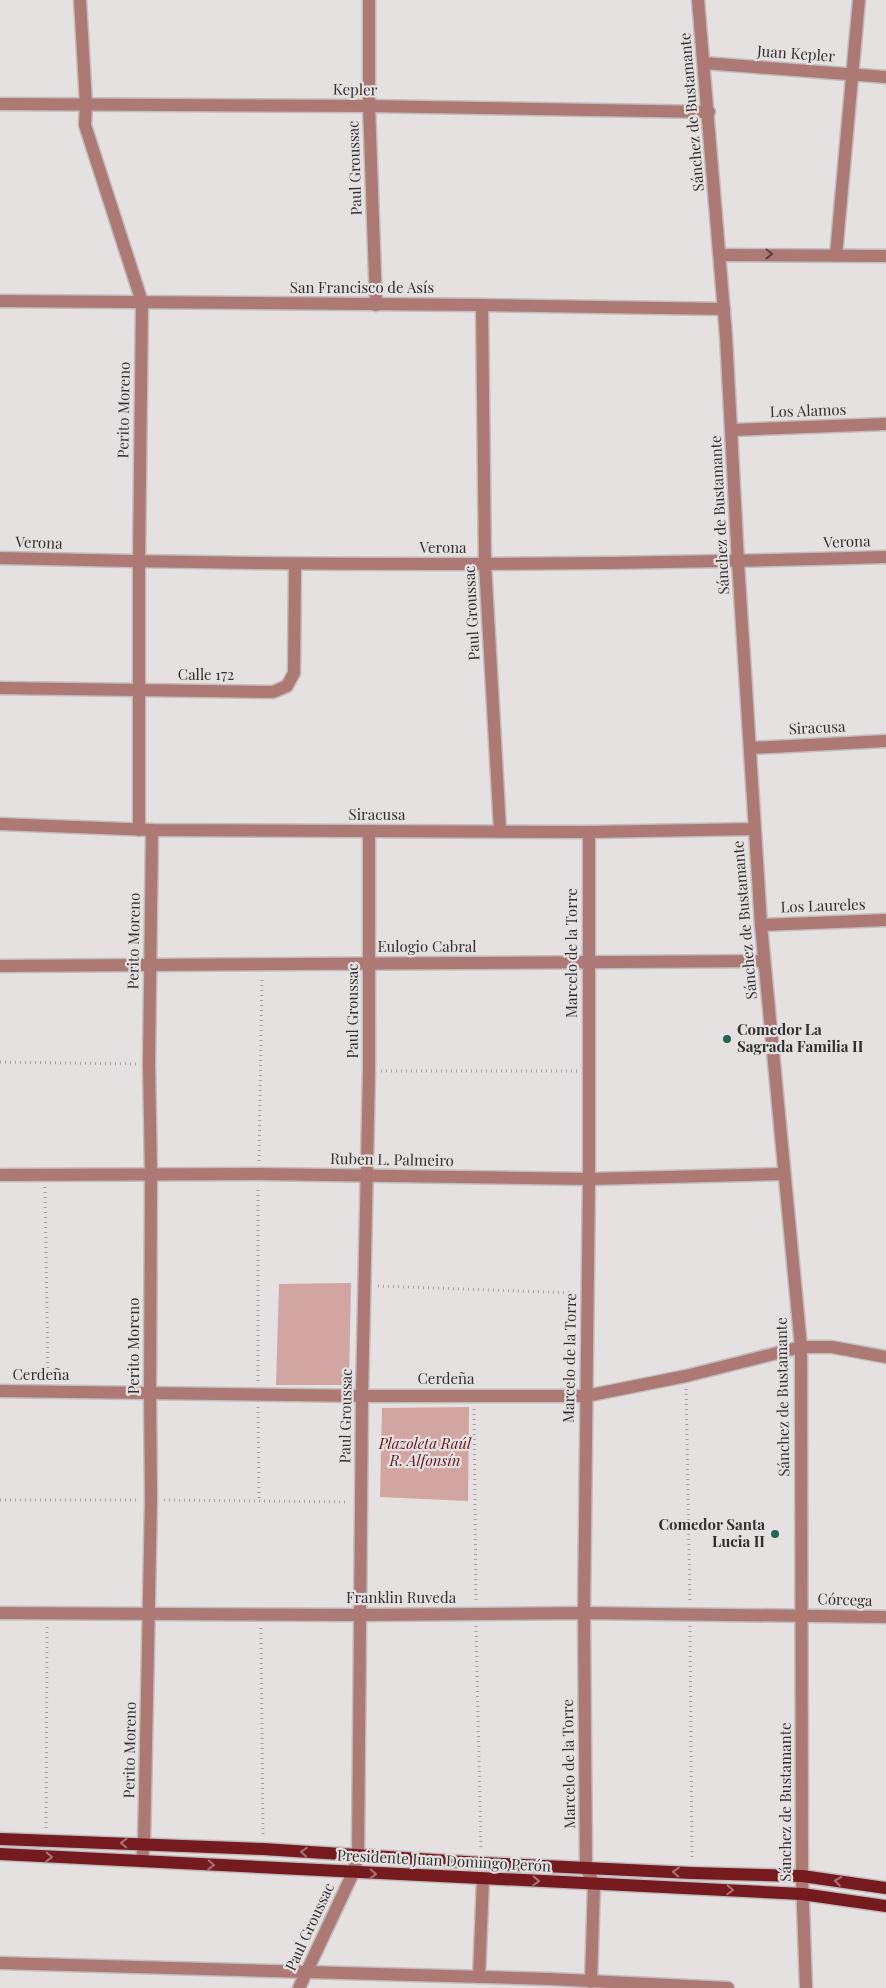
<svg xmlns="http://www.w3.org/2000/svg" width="886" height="1988" viewBox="0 0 886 1988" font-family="'Playfair Display',serif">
<rect width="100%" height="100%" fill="#e6e1e1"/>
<g fill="#d1a5a1">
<polygon points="351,1283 349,1385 276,1385 279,1284"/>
<polygon points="469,1407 468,1501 380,1497 382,1408"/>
</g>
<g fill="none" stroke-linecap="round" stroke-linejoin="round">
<defs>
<g id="minor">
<polyline points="80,0 86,104 85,125 142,302 139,562 139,830"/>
<polyline points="369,0 369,106 376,305"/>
<polyline points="698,0 726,336 738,562 761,925 801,1347 802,1876 806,1988"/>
<polyline points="704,63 886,77"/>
<polyline points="0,104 369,106 709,112"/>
<polyline points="720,255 886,256"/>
<polyline points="836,255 859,0"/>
<polyline points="0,301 482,305 724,309"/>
<polyline points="482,305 485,564 500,830"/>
<polyline points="732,430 886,424"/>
<path d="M0,558C295,566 591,566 886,557"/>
<polyline points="0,688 273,692 287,686 294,673 295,564"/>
<polyline points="751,748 886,741"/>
<polyline points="0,824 152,830 589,832 754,829"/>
<polyline points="589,832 589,1179 584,1613 586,1868 594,1884 591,1982"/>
<polyline points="761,925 886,920"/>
<polyline points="0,966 764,961"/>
<polyline points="0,1175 259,1174 589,1179 784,1174"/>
<polyline points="0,1391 362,1396 586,1396 686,1376 801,1347 832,1347 886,1357"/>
<polyline points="0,1613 360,1615 584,1613 886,1617"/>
<polyline points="142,1861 144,1844 151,1500 150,1392 151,1174 149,1064 152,830"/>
<polyline points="0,1963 550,1979 728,1988"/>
<polyline points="479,1977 483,1879"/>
<polyline points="299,1988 353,1873 358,1856 362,1396 369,1071 369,831"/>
</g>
<g id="major">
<polyline points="0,1839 263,1849 481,1863 692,1873 802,1876 886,1888"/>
<polyline points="0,1854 802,1894 886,1906"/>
</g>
</defs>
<use href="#minor" stroke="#c2bdbd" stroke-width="15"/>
<use href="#major" stroke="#c2bdbd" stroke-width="15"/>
<g stroke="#a4a0a0" stroke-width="3" stroke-dasharray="1 4" stroke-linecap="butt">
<polyline points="0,1062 136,1064"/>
<polyline points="381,1071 577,1071"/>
<polyline points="259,1161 262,977"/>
<polyline points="45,1187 48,1378"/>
<polyline points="378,1286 574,1293"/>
<polyline points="258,1381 258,1187"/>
<polyline points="686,1389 690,1603"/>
<polyline points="258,1407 259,1502"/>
<polyline points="474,1409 476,1600"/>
<polyline points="0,1500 138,1500"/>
<polyline points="164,1500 348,1502"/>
<polyline points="476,1626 481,1850"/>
<polyline points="690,1626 692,1860"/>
<polyline points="261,1628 263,1837"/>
<polyline points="46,1828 47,1627"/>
</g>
<use href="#minor" stroke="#ad7975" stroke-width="12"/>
<use href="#major" stroke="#751a1e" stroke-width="12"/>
</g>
<defs><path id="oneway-chevron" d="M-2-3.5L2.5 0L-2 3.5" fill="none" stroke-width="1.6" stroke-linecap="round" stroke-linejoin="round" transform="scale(1.25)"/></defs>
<use stroke="#504240" href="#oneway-chevron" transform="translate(769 254) rotate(1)"/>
<g stroke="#a87476">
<use href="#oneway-chevron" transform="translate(124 1843) rotate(-178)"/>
<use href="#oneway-chevron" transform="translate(304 1852) rotate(-176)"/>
<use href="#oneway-chevron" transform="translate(49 1857) rotate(3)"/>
<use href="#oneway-chevron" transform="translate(211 1865) rotate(3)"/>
<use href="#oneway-chevron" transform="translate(676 1872) rotate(-177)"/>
<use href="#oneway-chevron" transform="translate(373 1874) rotate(3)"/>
<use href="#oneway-chevron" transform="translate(536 1881) rotate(3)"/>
<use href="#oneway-chevron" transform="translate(838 1881) rotate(-172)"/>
<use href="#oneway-chevron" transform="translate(730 1890) rotate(3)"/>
</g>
<g fill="#236554" stroke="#e6e1e1" stroke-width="2">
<circle cx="727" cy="1039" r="5"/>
<circle cx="775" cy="1534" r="5"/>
</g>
<g text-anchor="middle" stroke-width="4.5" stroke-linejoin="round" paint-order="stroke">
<g font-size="15" fill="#312f2f" stroke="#e6e1e1">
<text transform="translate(796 54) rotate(4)" y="5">Juan Kepler</text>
<text transform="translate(355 90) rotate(1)" y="5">Kepler</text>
<text transform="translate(692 112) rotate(-95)" y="5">Sánchez de Bustamante</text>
<text transform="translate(355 168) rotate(-92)" y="5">Paul Groussac</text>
<text x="362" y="293">San Francisco de Asís</text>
<text transform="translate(124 410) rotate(-89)" y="5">Perito Moreno</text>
<text transform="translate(808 411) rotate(-2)" y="5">Los Alamos</text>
<text transform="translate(720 515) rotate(-93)" y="5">Sánchez de Bustamante</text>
<text transform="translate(847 542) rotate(-2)" y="5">Verona</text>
<text transform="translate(39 543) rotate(2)" y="5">Verona</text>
<text x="443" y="553">Verona</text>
<text transform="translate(472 613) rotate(-93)" y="5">Paul Groussac</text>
<text x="206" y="680">Calle 172</text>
<text transform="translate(817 728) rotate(-3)" y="5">Siracusa</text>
<text x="377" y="820">Siracusa</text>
<text transform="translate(823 906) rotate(-2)" y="5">Los Laureles</text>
<text transform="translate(745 920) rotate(-95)" y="5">Sánchez de Bustamante</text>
<text transform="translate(134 941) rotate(-89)" y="5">Perito Moreno</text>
<text x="427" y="952">Eulogio Cabral</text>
<text transform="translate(572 953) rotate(-90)" y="5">Marcelo de la Torre</text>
<text transform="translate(353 1011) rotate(-90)" y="5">Paul Groussac</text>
<text transform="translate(392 1160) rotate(1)" y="5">Ruben L. Palmeiro</text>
<text transform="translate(134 1346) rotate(-90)" y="5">Perito Moreno</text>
<text transform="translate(570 1358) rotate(-89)" y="5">Marcelo de la Torre</text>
<text x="41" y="1380">Cerdeña</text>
<text x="446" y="1384">Cerdeña</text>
<text transform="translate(783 1397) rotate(-91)" y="5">Sánchez de Bustamante</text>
<text transform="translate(346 1416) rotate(-89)" y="5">Paul Groussac</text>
<text x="401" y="1603">Franklin Ruveda</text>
<text transform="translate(845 1600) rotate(2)" y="5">Córcega</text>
<text transform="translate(130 1750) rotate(-89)" y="5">Perito Moreno</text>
<text transform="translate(569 1764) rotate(-91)" y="5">Marcelo de la Torre</text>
<text transform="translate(786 1802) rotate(-90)" y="5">Sánchez de Bustamante</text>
<text transform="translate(444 1861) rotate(3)" y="5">Presidente Juan Domingo Perón</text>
<text transform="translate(310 1927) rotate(-65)" y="5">Paul Groussac</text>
</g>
<g font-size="15" font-weight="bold" fill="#312f2f" stroke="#e6e1e1" text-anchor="start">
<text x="737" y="1035">Comedor La<tspan x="737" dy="17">Sagrada Familia II</tspan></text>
<text x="765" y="1530" text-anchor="end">Comedor Santa<tspan x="765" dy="17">Lucia II</tspan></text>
</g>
<g font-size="15" font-style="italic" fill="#681318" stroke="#e6e1e1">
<text x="425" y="1449">Plazoleta Raúl<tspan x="425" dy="17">R. Alfonsín</tspan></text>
</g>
</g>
</svg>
